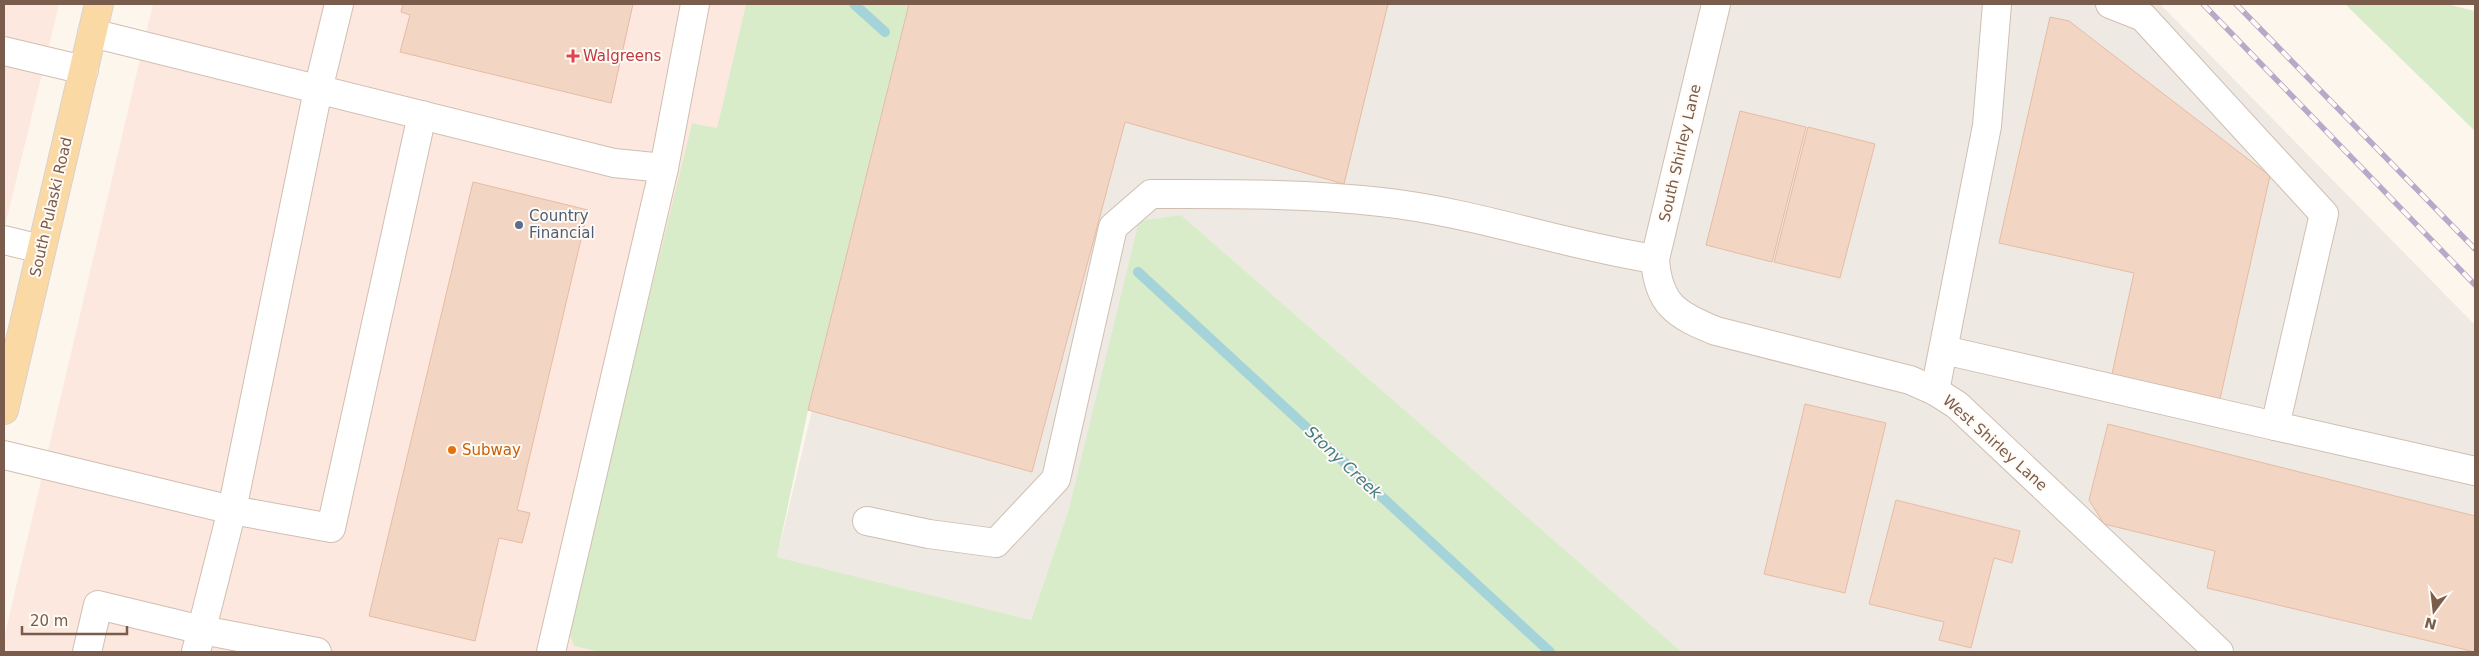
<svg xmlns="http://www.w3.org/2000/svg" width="2479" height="656" viewBox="0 0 2479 656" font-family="'DejaVu Sans',sans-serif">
<rect width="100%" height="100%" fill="#fdf6ec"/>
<g fill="#fde8e0">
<polygon points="4,4 59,4 4,230"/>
<polygon points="153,4 746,4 717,128 693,123 574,646 599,652 4,652 4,638"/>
</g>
<polygon fill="#efe9e4" points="909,4 2160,4 2475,325 2475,652 1682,652 1181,215 1069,509 1031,620 777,557"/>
<g fill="#d8ecc9">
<polygon points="746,4 909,4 808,410 777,557 1031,620 1069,509 1139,221 1181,215 1682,652 599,652 574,646 568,630 692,123 717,128"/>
<polygon points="2345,4 2447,4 2475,11 2475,131"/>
</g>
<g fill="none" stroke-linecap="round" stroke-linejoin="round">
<g stroke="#a5d3da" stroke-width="10">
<polyline points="854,4 885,32"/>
<polyline points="1138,272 1550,652"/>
</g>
</g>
<g fill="#f3d5c3" stroke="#e6bba3">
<polygon points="403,4 633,4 611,103 400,52 410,15 401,12"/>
<polygon points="909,4 1388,4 1344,184 1125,122 1032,472 808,410"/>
<polygon points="2050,17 2069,21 2270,176 2220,399 2112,374 2134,273 1999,243"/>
<polygon points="1740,111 1806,127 1772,262 1706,245"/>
<polygon points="1808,127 1875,144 1840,278 1774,262"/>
<polygon points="473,182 588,210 517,510 530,513 522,543 499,538 475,641 369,616"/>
<polygon points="1805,404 1886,423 1845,593 1764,574"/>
<polygon points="2108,424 2475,516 2475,652 2207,588 2215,551 2104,524 2089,500"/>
<polygon points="1896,500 2020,531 2012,563 1994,558 1971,648 1939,640 1944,622 1869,604"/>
</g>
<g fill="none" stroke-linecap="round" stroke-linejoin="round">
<defs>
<g id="minor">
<polyline points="339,4 318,90 232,510 331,528 422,115"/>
<path d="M1716,4L1655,259C1658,304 1676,315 1716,331L1910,380L1935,391L1957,405L2219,652"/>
<polyline points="92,33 614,163 664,168 551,652"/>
<polyline points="4,51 84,70"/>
<polyline points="664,168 695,4"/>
<polyline points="4,240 41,249"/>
<polyline points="1944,350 2275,426 2324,214 2143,17 2110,4"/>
<polyline points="1935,391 1987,126 1997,4"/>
<polyline points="2275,426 2475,471"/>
<polyline points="4,455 232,510 196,652"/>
<path d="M867,521L929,534L996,543L1056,479L1113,227L1151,194C1227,194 1305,193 1381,202C1474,212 1563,245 1655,259"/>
<polyline points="87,652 98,605 202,630 317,652"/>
</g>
<polyline id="major" points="4,410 99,4"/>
</defs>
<use href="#minor" stroke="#d1beb0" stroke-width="30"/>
<use href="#major" stroke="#dad1cd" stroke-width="30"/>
<use href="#minor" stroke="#fff" stroke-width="28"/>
<use href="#major" stroke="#fbd9a5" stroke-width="28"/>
<defs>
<g id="rail">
<polyline points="2203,4 2475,285"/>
<polyline points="2236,4 2475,249"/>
</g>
</defs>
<use href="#rail" stroke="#b9a8c9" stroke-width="5.5"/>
<use href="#rail" stroke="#fffaf3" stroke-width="4" stroke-dasharray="11" stroke-linecap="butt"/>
</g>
<path fill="#e0444e" stroke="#fffaf3" stroke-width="2" d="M570.5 48.5h5v5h5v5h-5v5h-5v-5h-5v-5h5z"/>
<circle fill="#5c6f8a" stroke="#fffaf3" stroke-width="2" cx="519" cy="225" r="5"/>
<circle fill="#e8710a" stroke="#fffaf3" stroke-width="2" cx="452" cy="450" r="5"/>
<g text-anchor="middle" stroke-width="4" stroke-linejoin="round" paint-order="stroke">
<g font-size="15" fill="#be3a42" stroke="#fffaf3" text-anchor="start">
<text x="583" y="61">Walgreens</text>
</g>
<g font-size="15" fill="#7a5c4d" stroke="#fffaf3">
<text transform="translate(1680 153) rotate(-77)" y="5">South Shirley Lane</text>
<text transform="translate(51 207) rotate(-77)" y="5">South Pulaski Road</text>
<text transform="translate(1995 443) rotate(42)" y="5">West Shirley Lane</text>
</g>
<g font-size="15" fill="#4e5e75" stroke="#fffaf3" text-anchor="start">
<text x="529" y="221">Country<tspan x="529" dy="17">Financial</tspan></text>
</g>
<g font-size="15" fill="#c56008" stroke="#fffaf3" text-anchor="start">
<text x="462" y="455">Subway</text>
</g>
<g font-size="16" font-style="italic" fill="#437c86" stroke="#fffaf3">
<text transform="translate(1344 462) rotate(43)" y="6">Stony Creek</text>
</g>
</g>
<rect width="2479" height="656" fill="none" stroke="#7a5c4d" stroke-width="10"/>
<g transform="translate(2434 611) rotate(195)" stroke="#fffaf3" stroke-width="4" paint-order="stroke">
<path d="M0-4L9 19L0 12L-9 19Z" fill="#7a5c4d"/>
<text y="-8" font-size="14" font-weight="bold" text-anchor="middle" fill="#7a5c4d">N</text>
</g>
<path d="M22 626v8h105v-8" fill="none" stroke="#7a5c4d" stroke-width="2.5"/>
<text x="30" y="626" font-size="15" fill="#7a5c4d" stroke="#fffaf3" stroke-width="4" paint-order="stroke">20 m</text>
</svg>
